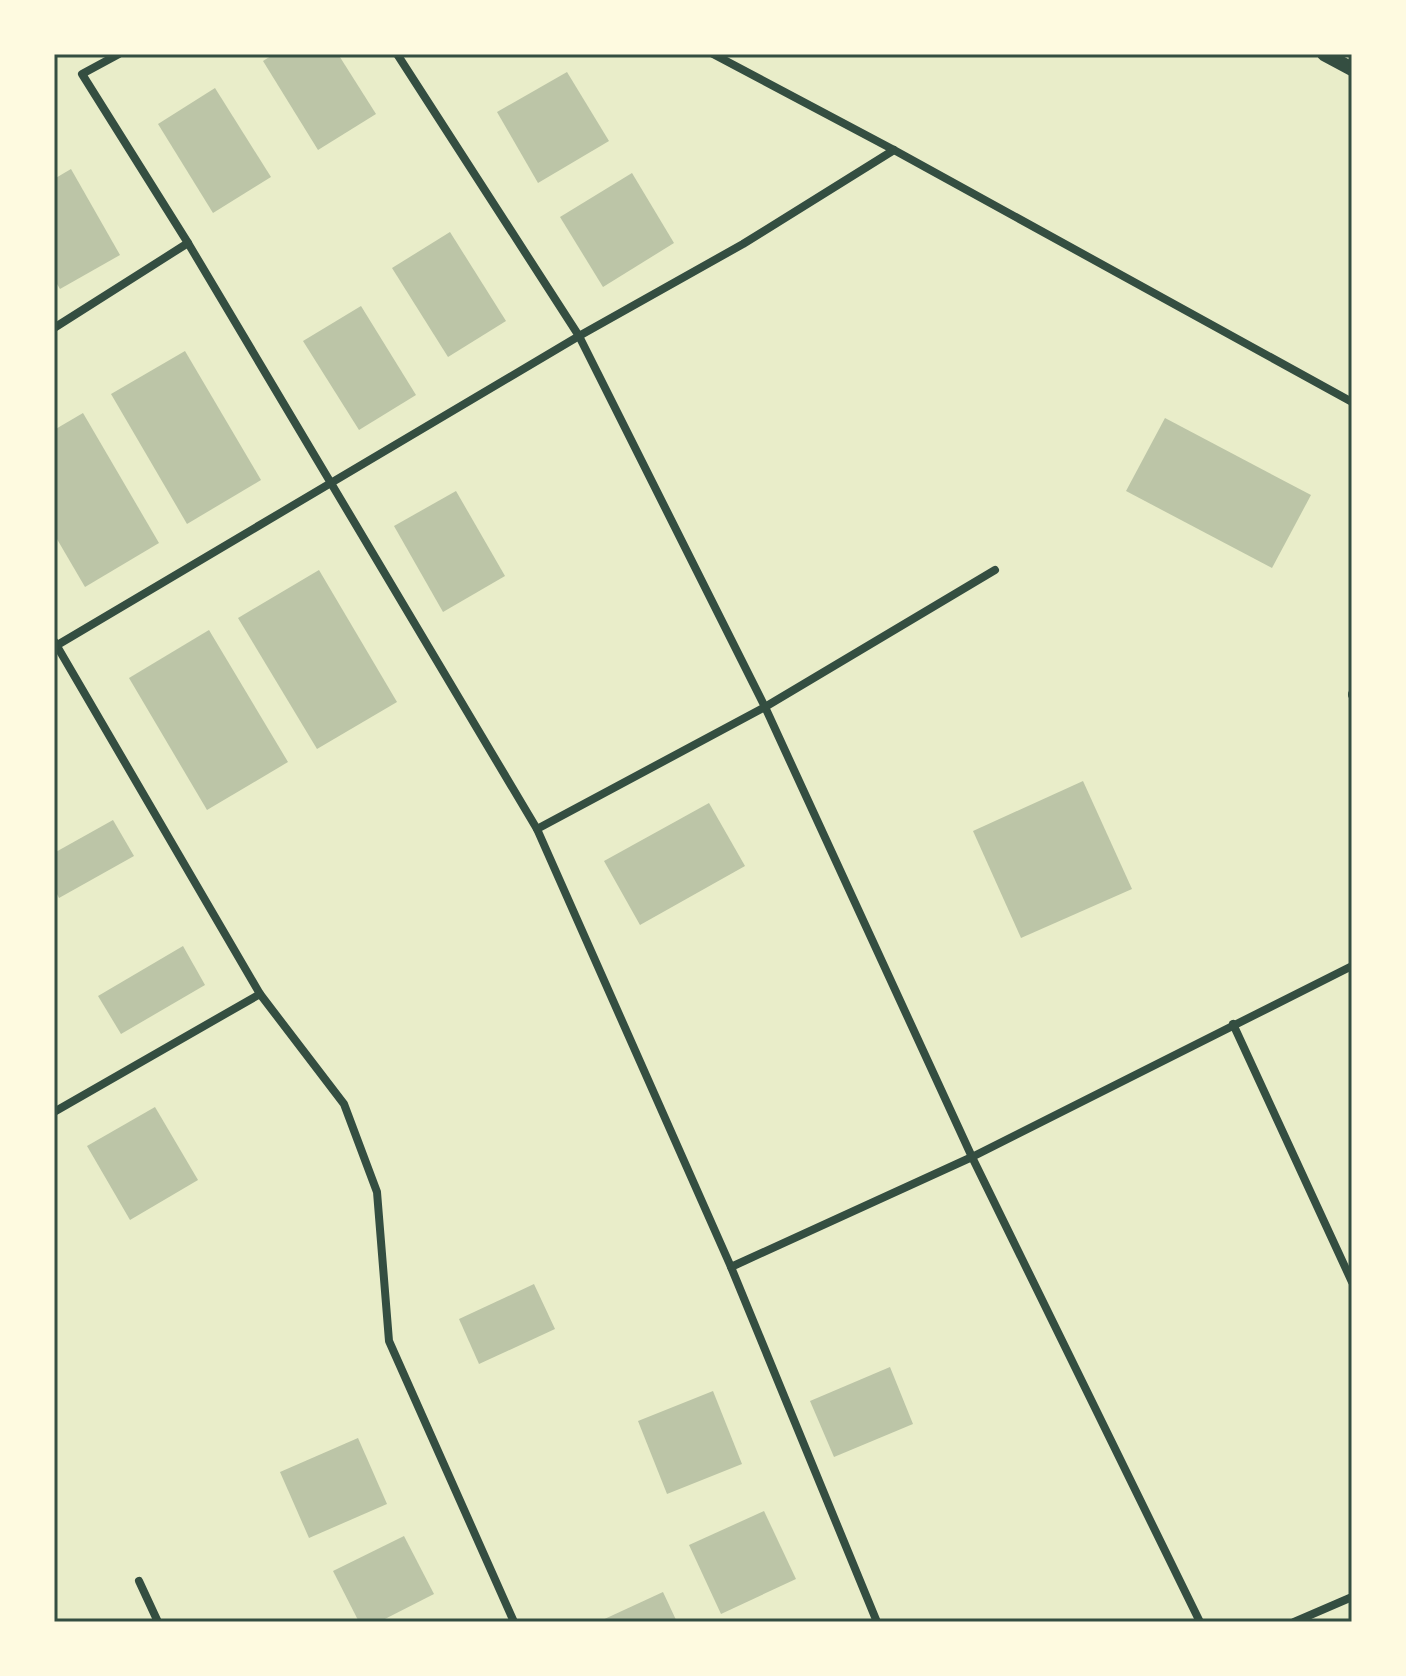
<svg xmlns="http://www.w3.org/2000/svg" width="1406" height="1676" viewBox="0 0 1406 1676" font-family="'Alegreya Sans',sans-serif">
<rect width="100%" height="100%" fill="#e9edc9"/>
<g fill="#bcc5a7">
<polygon points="274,54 338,54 376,114 318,150 263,61"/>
<polygon points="567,72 609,141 538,183 497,112"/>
<polygon points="215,88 271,177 213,213 158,124"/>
<polygon points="71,169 120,255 60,289 54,279 54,179"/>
<polygon points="632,173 674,243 603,287 560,217"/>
<polygon points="450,232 506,321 448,357 392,268"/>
<polygon points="361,306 416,395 359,430 303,341"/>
<polygon points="185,351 261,480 187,524 111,394"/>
<polygon points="83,413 159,543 85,587 54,534 54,430"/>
<polygon points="1165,418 1311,495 1272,568 1126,491"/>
<polygon points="456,491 505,576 443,612 394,526"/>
<polygon points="319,570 397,702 317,749 238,618"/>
<polygon points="209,630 288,762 207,810 129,678"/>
<polygon points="1083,781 1132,889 1021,938 973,831"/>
<polygon points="709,803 745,866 640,925 604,861"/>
<polygon points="113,820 134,856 59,898 54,888 54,853"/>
<polygon points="183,946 205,985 121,1034 98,996"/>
<polygon points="155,1107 198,1180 130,1220 87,1146"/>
<polygon points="534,1284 555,1329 479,1364 459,1319"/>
<polygon points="890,1367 913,1424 834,1457 810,1401"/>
<polygon points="713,1391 742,1464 667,1494 638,1421"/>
<polygon points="358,1438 387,1504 309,1538 280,1472"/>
<polygon points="764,1511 796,1579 721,1614 689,1545"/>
<polygon points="404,1536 434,1594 379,1622 359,1622 333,1571"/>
<polygon points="663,1592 677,1622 598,1622"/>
</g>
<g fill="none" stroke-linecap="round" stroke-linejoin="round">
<g stroke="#344e41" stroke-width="8">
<polyline points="119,54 82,74 188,243 537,829 731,1267 877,1622"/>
<polyline points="397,54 579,336 765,707 972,1157 1200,1622"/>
<polyline points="713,54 894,150 1352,402"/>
<polyline points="54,328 188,243"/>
<polyline points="54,641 260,994 344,1104 377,1192 389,1341 514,1622"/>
<polyline points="54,647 579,336 743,244 894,150"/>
<polyline points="1352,694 1352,695"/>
<polyline points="537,829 765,707 995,570"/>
<polyline points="1233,1024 1352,1282"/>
<polyline points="54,1112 260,994"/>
<polyline points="731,1267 972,1157 1352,966"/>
<polyline points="139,1581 158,1622"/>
<polyline points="1294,1622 1352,1597"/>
</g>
<polyline stroke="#344e41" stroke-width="14" points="1324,54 1352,69"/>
</g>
<rect width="1406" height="1676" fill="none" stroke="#fefae0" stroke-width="112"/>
<rect x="56" y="56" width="1294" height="1564" fill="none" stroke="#344e41" stroke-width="3"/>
</svg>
